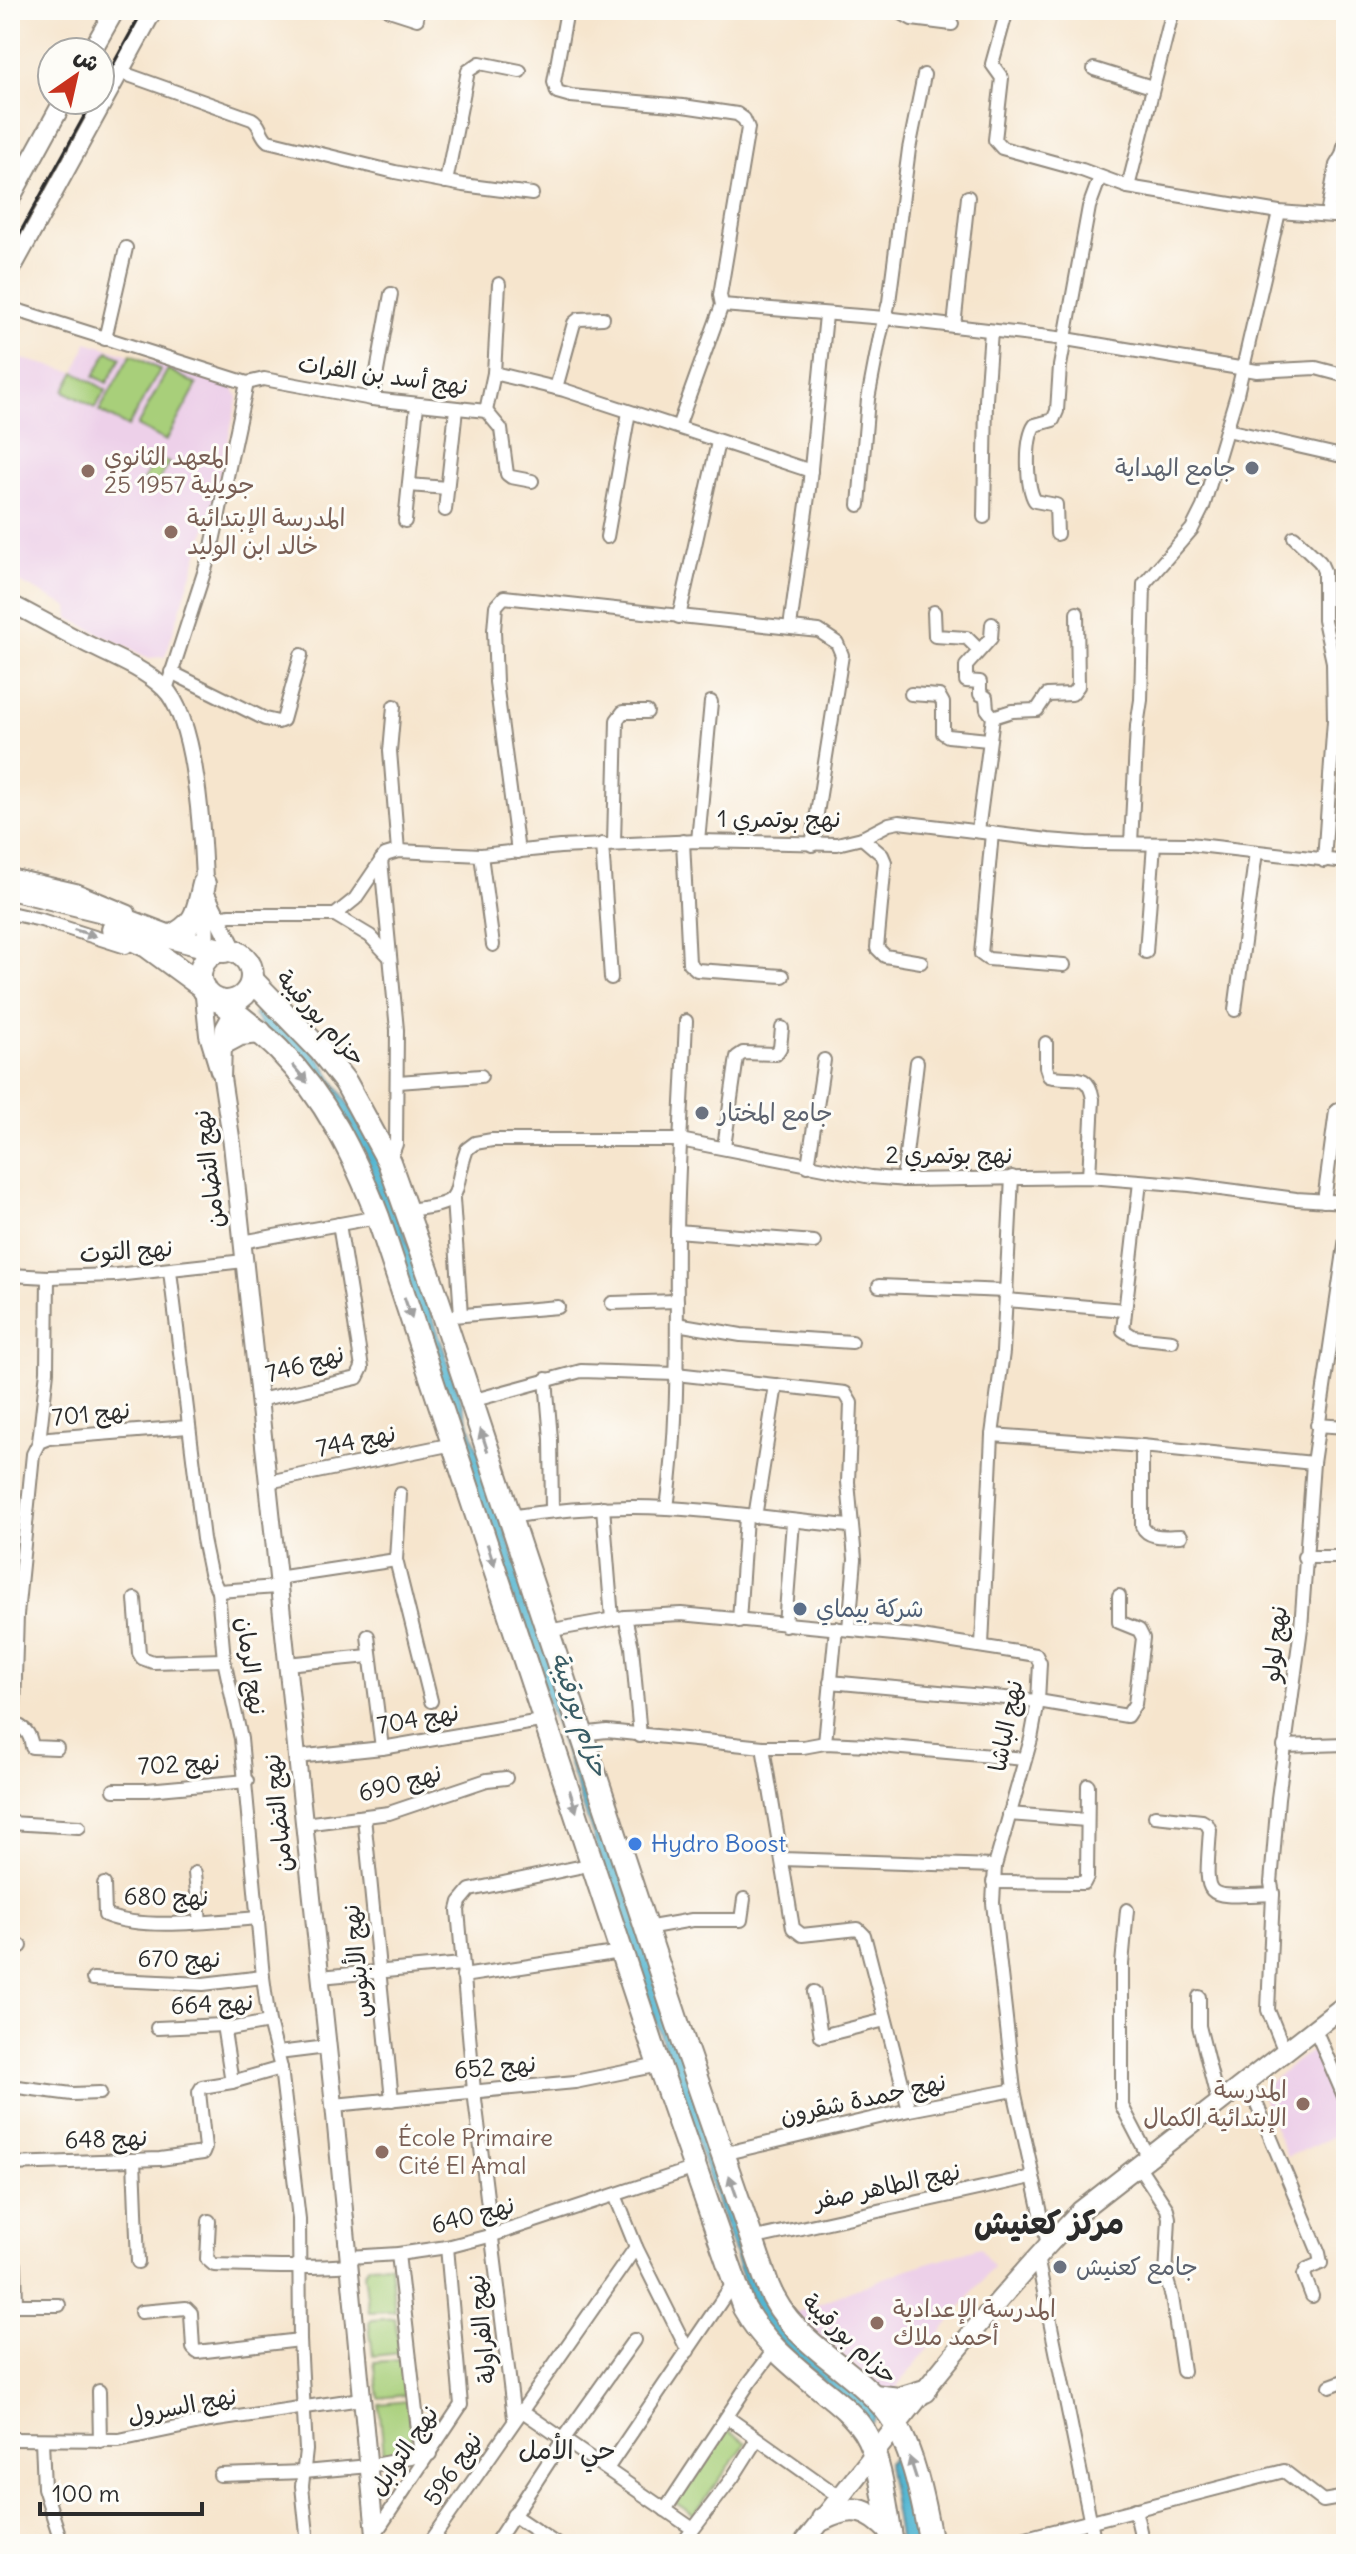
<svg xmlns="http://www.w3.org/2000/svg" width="1356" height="2554" viewBox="0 0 1356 2554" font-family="Delius,'Playpen Sans Arabic',sans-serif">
<rect width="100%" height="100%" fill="#fdfcf7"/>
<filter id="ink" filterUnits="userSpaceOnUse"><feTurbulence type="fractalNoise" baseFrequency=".0125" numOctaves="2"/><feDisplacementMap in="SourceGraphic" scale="16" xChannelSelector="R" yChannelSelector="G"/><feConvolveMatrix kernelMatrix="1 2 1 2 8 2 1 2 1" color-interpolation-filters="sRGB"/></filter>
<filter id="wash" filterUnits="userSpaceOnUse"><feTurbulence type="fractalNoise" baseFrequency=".006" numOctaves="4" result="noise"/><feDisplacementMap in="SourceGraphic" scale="32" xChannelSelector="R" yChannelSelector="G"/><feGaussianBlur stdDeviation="1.8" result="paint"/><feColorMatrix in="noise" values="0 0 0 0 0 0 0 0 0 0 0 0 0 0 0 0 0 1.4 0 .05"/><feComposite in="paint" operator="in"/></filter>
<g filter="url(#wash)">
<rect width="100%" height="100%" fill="#f6e5cd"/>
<g fill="#edd0e9">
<polygon points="87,342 231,385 238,397 212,510 165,657 148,658 69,618 68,607 10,577 10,356 75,372"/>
<polygon points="1318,2045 1346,2113 1346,2131 1287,2157 1259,2090"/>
<polygon points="980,2247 993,2267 894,2391 885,2394 794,2313 908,2269"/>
</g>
<g fill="#a8cf7a" stroke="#6a7d52" stroke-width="2">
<polygon points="108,351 121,358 107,383 94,376"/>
<polygon points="131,354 160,370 128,427 99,411"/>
<polygon points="168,369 197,385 166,441 137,426"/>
<polygon points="75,372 106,390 95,408 64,391"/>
<polygon points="157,456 169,463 155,488 143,481"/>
<polygon points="390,2264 395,2311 369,2312 364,2273 369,2265"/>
<polygon points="395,2318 400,2353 373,2356 369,2323 372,2320"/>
<polygon points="401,2360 405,2395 379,2398 374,2362"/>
<polygon points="407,2401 412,2442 403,2454 384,2455 379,2404"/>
<polygon points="726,2429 746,2443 694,2515 674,2502"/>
</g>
<g fill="#53b6d2" stroke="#3f707e" stroke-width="2">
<polygon points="265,1004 321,1060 376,1149 760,2283 879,2413 870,2425 757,2320 376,1195 254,1015"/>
<polygon points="898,2451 912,2491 925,2544 900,2544 887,2464"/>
</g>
</g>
<g filter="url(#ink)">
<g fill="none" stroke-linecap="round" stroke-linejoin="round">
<defs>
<g id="street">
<polyline points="389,10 417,19"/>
<polyline points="567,10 554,82 557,92 571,96 683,106 737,114 744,119 748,128 720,295 722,305 678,427"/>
<polyline points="896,10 912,19 952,24"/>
<polyline points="1007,10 992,64 1002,78 995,140 1002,148 1082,170 1128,187 1279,212 1346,217"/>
<polyline points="1094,69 1152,87"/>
<path d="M120,72L252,119C261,124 260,135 268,141L395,172L463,185L532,194"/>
<polyline points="446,182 468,71 480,63 520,71"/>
<polyline points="1128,187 1173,10"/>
<polyline points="1327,215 1336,165 1342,155 1346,139"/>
<polyline points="722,305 885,318 1066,339 1257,371 1316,368 1346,376"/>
<polyline points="10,308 247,383 264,379 372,399 486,411 494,373 564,390 811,471"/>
<polyline points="954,326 968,197"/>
<polyline points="105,339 126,248"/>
<polyline points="494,373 499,284"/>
<polyline points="556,388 574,323 579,319 603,318"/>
<polyline points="372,399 391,294"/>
<polyline points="486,411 501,429 507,474 511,477 532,481"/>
<polyline points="1227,430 1346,457"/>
<polyline points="409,485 447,488"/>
<polyline points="859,505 868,399 880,336 889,302 909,149 924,75"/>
<polyline points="445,510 456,409"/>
<polyline points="984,517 986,400 991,331"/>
<polyline points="405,521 417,405"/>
<path d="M1057,534L1056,505L1035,501C1026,486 1025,439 1035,425L1053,420L1057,411L1060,366L1089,207L1100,177"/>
<polyline points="607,537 629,412"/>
<polyline points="1294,537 1320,562 1324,571 1324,620 1333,662 1334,720 1324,861"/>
<polyline points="934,612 935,636 967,638 979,650"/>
<polyline points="679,617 718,442"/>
<polyline points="992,624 991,638 966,666 966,681 980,682 980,694 986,697 987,709 993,717"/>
<polyline points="790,627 809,489 826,315"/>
<polyline points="171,672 265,719 278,722 283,720 301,655"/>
<polyline points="166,690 211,551 247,383"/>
<polyline points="911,694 939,696 943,703 943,733 948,736 988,740"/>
<polyline points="394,706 390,751 398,851"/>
<polyline points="978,831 993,717 1012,711 1037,710 1047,695 1072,694 1078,686 1077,613"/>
<polyline points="992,833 981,954 988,959 1064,965"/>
<polyline points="862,838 882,855 885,862 877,948 885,956 921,962"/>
<polyline points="683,841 689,963 697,970 783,976"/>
<polyline points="698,841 711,702"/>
<polyline points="1131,843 1137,726 1141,700 1144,584 1192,529 1203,507 1237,394 1279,212"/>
<polyline points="602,844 611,978"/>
<polyline points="614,844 617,720 623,712 647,712"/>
<polyline points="518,852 496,682 494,630 496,606 504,597 819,631 837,643 842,655 812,845"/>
<polyline points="481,855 493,945"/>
<polyline points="381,860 397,1030 396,1144 389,1162"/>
<polyline points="10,875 76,890 129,912"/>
<polyline points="10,913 41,920 126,947"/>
<polyline points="335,915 370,936 389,956"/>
<polyline points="212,918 230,915 335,915 355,899 385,855 398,851 481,855 560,847 698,841 837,844 862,838 889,824 899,822 1048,840 1086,843 1189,844 1346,862"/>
<polyline points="1146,952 1154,844"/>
<polyline points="1235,1010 1256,852"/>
<path d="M1046,1043V1067L1049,1076C1071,1082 1088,1069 1093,1099L1089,1177"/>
<polyline points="398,1082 481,1076"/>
<polyline points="724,1147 737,1057 743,1053 776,1054 780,1048 782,1028"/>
<polyline points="808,1166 824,1060"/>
<polyline points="903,1180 917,1062"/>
<polyline points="1140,1182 1123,1330 1134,1337 1172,1341"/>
<polyline points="453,1199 461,1315"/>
<polyline points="1324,1201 1336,1111 1346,1107"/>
<path d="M406,1210C470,1203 449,1199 467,1149L475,1143L492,1140H680L871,1177L907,1180L1089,1177L1190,1185L1296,1199L1346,1202"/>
<polyline points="677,1231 814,1242"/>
<polyline points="242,1242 378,1217"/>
<polyline points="170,1271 203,1539 210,1573 218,1591 224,1660 241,1739 263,1977 269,2022 281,2068 299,2219 300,2340 306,2450 302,2486 308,2544"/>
<polyline points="10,1275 48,1277 116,1275 244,1261"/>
<polyline points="879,1286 1007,1291"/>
<polyline points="1007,1300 1124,1310"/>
<polyline points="612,1303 677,1301"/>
<polyline points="453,1316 558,1307"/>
<polyline points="677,1324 741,1335 852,1342"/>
<polyline points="546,1379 551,1439 552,1510"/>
<polyline points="259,1400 357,1378 362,1368 339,1224"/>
<polyline points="471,1401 581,1371 676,1374 845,1393 851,1403 848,1482 855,1559 849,1629"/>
<polyline points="1317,1425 1346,1427"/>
<polyline points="992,1435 1142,1446 1313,1463"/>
<polyline points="39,1442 47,1371 48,1277"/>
<path d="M1142,1446V1526C1149,1540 1167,1536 1181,1536"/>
<polyline points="268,1482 453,1444"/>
<polyline points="400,1494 396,1560 431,1701"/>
<polyline points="603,1507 612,1619"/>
<path d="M667,1508C680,1417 676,1325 677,1234C678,1163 683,1092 686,1021"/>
<path d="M509,1517C561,1509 614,1505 667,1508C728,1511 789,1521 850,1526"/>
<polyline points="755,1517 776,1385"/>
<polyline points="1304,1557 1346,1557"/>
<polyline points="277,1578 396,1560"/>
<polyline points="218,1591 277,1587"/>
<polyline points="135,1599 139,1653 142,1658 153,1662 224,1660"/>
<polyline points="625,1617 632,1647 640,1736"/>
<polyline points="739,1621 746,1517"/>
<polyline points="785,1625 793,1522"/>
<polyline points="547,1631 625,1617 681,1614 915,1636 1036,1655 1040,1663 1038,1701 1031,1739 995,1866 993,1903 1014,2090 1048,2245"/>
<polyline points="368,1636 382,1748"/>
<polyline points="982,1645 992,1435 1003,1352 1012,1177"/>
<polyline points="286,1664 369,1656"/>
<polyline points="830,1682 1038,1701 1127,1716 1135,1704 1143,1638 1139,1630 1119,1622 1119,1596"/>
<polyline points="10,1719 14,1708 17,1615 33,1454 39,1442 49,1438 188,1427"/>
<path d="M10,1721C24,1728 30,1731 32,1747L57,1748"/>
<polyline points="580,1734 607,1731 763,1747 803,1747 825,1743 869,1745 1025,1759"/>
<polyline points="825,1743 836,1628"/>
<polyline points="1284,1746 1346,1744"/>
<polyline points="763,1747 793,1928 802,1935 858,1929 864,1935 909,2110"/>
<polyline points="297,1757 382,1748 546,1720"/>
<polyline points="114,1790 147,1790 247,1781"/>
<polyline points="1009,1814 1086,1820"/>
<path d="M1155,1816L1202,1821L1207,1824L1210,1830C1205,1903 1201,1897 1273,1894"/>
<polyline points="364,1817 392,2100"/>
<polyline points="10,1823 79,1827"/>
<polyline points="304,1824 389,1813 487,1780 506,1778"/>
<polyline points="782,1859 995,1866"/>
<polyline points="195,1873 200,1922"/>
<polyline points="993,1882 1084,1883 1087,1877 1088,1785"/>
<path d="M104,1884L105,1915C143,1931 216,1921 258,1918"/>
<polyline points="1127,1910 1122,1964 1122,2106 1148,2156"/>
<polyline points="646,1928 692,1920 741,1920 744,1899"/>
<polyline points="10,1946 21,1946"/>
<polyline points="463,1976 621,1952"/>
<polyline points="320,1977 462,1964"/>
<polyline points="93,1979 203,1984 263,1977"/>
<polyline points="814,1992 821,2036 885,2020"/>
<polyline points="1199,1997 1199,2026 1218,2102"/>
<polyline points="223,2025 232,2082 281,2068"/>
<polyline points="157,2028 223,2025 230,2029 269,2022"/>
<polyline points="1315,2029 1346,2101"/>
<polyline points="1285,2052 1268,2010 1273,1894 1271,1883 1278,1798 1301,1628 1313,1463 1346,1238"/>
<polyline points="278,2053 327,2047"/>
<polyline points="1247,2081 1319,2253 1321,2263 1307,2269 1304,2275 1312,2296"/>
<polyline points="10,2086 72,2094 100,2093"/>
<polyline points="334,2105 575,2082 659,2065"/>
<polyline points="722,2154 909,2110 1014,2090"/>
<polyline points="134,2160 138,2262"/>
<polyline points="10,2164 160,2159 203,2153 205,2148 199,2092 202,2087 232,2082"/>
<polyline points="1138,2165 1167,2209 1169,2218 1166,2277 1172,2297 1183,2371"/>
<polyline points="615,2195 636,2247"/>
<path d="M209,2221L207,2259L214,2265C259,2266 304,2269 349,2265"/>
<polyline points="751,2239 1032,2177"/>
<polyline points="398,2254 421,2456"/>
<polyline points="349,2257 398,2254 447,2247 493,2235 695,2168"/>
<polyline points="1037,2257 1095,2544"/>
<polyline points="15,2265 16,2305"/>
<polyline points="10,2305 59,2305"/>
<polyline points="141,2312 186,2308 191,2313 193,2348 197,2352 300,2340"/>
<polyline points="1330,2386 1346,2380"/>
<polyline points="99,2391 100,2441"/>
<polyline points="521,2410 693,2529"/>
<polyline points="727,2417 841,2498"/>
<polyline points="514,2418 474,2091 458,1910 460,1902 470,1890 593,1864"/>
<polyline points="10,2439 119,2440 210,2421 361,2399"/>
<polyline points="42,2440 44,2488 62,2544"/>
<polyline points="607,2469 734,2282"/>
<polyline points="220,2475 304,2472 369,2466 430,2454"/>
<polyline points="1135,2509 1143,2544"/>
<polyline points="665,2510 749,2383 774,2350"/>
<polyline points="513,2515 556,2544"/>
<polyline points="375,2534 461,2405 447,2247"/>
<polyline points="88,2544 93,2543"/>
<polyline points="429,2544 636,2247 688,2351"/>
<polyline points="495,2544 563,2440 634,2340"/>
<polyline points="682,2544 733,2477 757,2439"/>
<polyline points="1003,2544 1284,2471 1323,2501 1346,2497"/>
</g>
<g id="secondary">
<polyline points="10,273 154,10"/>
<path d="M10,603C35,616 60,630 85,643C111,656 143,668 164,688C205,727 205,902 206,961"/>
<polyline points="207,896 235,952"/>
<polyline points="203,987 208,1035 219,1071"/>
<polyline points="240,999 224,1028 223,1043 222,1078 232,1144 334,2105 376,2544"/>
</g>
<g id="primary">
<polyline points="91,52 115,10"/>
<polyline points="10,199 64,100"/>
<path d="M803,2544C892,2432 980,2315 1080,2211L1346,2004"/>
</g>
<g id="highway">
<polyline points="10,888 99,910 170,937 224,951"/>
<polyline points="113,930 147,946 203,987"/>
<path d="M170,937C198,923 197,912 204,884"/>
<circle cx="226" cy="976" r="26"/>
<path d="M252,980L320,1050L346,1083L389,1162L438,1300L685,2046L768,2286C791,2343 849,2364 886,2410C913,2443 923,2502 931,2544"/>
<path d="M222,1002C241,1018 261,1032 279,1050C326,1098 354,1155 378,1217L659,2065L744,2308C762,2340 787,2361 815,2384C832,2398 852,2412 864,2431C881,2458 886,2511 892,2544"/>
<polyline points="223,1043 240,1034 260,1032"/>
<polyline points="874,2396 899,2399 925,2391"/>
<path d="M823,2519C852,2504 867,2508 890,2531"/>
</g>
</defs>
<use href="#street" stroke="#90887c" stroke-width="16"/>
<use href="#secondary" stroke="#90887c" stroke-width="20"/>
<use href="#primary" stroke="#90887c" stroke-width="22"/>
<use href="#highway" stroke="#90887c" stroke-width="26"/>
<use href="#street" stroke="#fff" stroke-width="12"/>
<use href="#secondary" stroke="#fff" stroke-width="16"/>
<use href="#primary" stroke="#fff" stroke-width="18"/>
<use href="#highway" stroke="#fff" stroke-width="22"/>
<g stroke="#2b2b2b" stroke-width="3">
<polyline points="100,88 143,10"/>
<polyline points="10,251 93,100"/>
</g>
</g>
<defs><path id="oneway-solid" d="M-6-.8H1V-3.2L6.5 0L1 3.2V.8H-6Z" transform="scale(2)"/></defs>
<g fill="#a0a0a0">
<use href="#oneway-solid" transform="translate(85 933) rotate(17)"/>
<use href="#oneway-solid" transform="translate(300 1074) rotate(50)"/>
<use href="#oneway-solid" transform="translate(408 1308) rotate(71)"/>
<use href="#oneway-solid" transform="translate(484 1440) rotate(-108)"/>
<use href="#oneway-solid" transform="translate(491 1555) rotate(72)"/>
<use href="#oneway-solid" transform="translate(573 1801) rotate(72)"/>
<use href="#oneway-solid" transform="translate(733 2186) rotate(-109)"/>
<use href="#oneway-solid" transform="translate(913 2468) rotate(-108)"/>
</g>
</g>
<g fill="#6b7280" stroke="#fdfcf7" stroke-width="3">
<circle cx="1252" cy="468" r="8"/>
<circle cx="702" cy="1113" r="8"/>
<circle cx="1060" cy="2267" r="8"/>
</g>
<g fill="#8d6e63" stroke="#fdfcf7" stroke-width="3">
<circle cx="88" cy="471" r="8"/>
<circle cx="171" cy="532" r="8"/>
<circle cx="1303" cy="2104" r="8"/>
<circle cx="382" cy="2152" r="8"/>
<circle cx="877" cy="2323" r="8"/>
</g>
<circle fill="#5c6f8a" stroke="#fdfcf7" stroke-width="3" cx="800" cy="1609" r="8"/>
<circle fill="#3f7fe0" stroke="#fdfcf7" stroke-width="3" cx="635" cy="1844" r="8"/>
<g text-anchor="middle" stroke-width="6" stroke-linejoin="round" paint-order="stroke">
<g font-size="24" fill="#2b2b2b" stroke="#fdfcf7">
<text transform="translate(383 375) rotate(8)" y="8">نهج أسد بن الفرات</text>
<text x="779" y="827">نهج بوتمري 1</text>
<text transform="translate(321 1018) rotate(48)" y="8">حزام بورقيبة</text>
<text x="949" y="1163">نهج بوتمري 2</text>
<text transform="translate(209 1169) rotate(-97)" y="8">نهج التضامن</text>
<text transform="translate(126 1251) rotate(-4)" y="8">نهج التوت</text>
<text transform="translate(305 1364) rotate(-16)" y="8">نهج 746</text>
<text transform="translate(91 1414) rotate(-6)" y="8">نهج 701</text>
<text transform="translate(356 1441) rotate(-12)" y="8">نهج 744</text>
<text transform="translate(1275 1644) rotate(-84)" y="8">نهج لولو</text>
<text transform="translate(251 1666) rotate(82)" y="8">نهج الرمان</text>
<text transform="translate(418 1719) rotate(-10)" y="8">نهج 704</text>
<text transform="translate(1006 1726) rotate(-79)" y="8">نهج الباشا</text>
<text transform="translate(179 1764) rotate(-4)" y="8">نهج 702</text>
<text transform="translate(400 1783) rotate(-15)" y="8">نهج 690</text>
<text transform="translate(278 1813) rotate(-96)" y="8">نهج التضامن</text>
<text transform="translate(166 1897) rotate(1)" y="8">نهج 680</text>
<text x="179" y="1967">نهج 670</text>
<text transform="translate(357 1961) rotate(-96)" y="8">نهج الأبنوس</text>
<text transform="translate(212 2004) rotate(-3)" y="8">نهج 664</text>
<text transform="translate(495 2067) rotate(-5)" y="8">نهج 652</text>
<text transform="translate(863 2099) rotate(-12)" y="8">نهج حمدة شقرون</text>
<text transform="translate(106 2139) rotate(-2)" y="8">نهج 648</text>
<text transform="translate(887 2186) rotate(-12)" y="8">نهج الطاهر صفر</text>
<text transform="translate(473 2215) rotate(-15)" y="8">نهج 640</text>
<text transform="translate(482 2329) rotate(-96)" y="8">نهج الفراولة</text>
<text transform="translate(850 2339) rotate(43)" y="8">حزام بورقيبة</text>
<text transform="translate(182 2406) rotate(-11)" y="8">نهج السرول</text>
<text transform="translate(404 2451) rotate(-56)" y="8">نهج التوابل</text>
<text transform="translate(453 2469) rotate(-56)" y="8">نهج 596</text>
</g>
<g font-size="24" fill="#785e54" stroke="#fdfcf7" text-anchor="start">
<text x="104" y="465">المعهد الثانوي<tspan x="104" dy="28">25 جويلية 1957</tspan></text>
<text x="187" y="526">المدرسة الإبتدائية<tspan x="187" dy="28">خالد ابن الوليد</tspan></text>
<text x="1287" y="2098" text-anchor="end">المدرسة<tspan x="1287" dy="28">الإبتدائية الكمال</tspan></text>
<text x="398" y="2146">École Primaire<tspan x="398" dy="28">Cité El Amal</tspan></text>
<text x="893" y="2317">المدرسة الإعدادية<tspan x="893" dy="28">أحمد ملاك</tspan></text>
</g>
<g font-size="24" fill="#5b616d" stroke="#fdfcf7" text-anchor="start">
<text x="1236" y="476" text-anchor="end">جامع الهداية</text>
<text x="718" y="1121">جامع المختار</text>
<text x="1076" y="2275">جامع كعنيش</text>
</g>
<g font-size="24" fill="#4e5e75" stroke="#fdfcf7" text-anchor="start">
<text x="816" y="1617">شركة بيماي</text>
</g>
<g font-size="24" fill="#366cbe" stroke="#fdfcf7" text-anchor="start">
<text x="651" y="1852">Hydro Boost</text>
</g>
<g font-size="26" font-style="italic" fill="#395c65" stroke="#fdfcf7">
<text transform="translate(580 1714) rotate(71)" y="9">حزام بورقيبة</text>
</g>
<g font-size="26" fill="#2b2b2b" stroke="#fdfcf7">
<text x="567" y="2459">حي الأمل</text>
</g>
<g font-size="32" font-weight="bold" fill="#2b2b2b" stroke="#fdfcf7">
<text x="1049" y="2234">مركز كعنيش</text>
</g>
</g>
<rect width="1356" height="2554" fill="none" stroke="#fdfcf7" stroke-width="40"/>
<g transform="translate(76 76) rotate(34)"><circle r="38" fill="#fdfcf7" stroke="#a9a8a5" stroke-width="2"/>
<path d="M0-6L14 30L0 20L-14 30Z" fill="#c8321e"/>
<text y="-12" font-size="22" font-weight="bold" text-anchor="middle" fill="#2b2b2b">ش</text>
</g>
<path d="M40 2502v12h162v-12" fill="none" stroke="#2b2b2b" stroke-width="4"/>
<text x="52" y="2502" font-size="24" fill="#2b2b2b" stroke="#fdfcf7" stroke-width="6" paint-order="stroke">100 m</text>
</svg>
